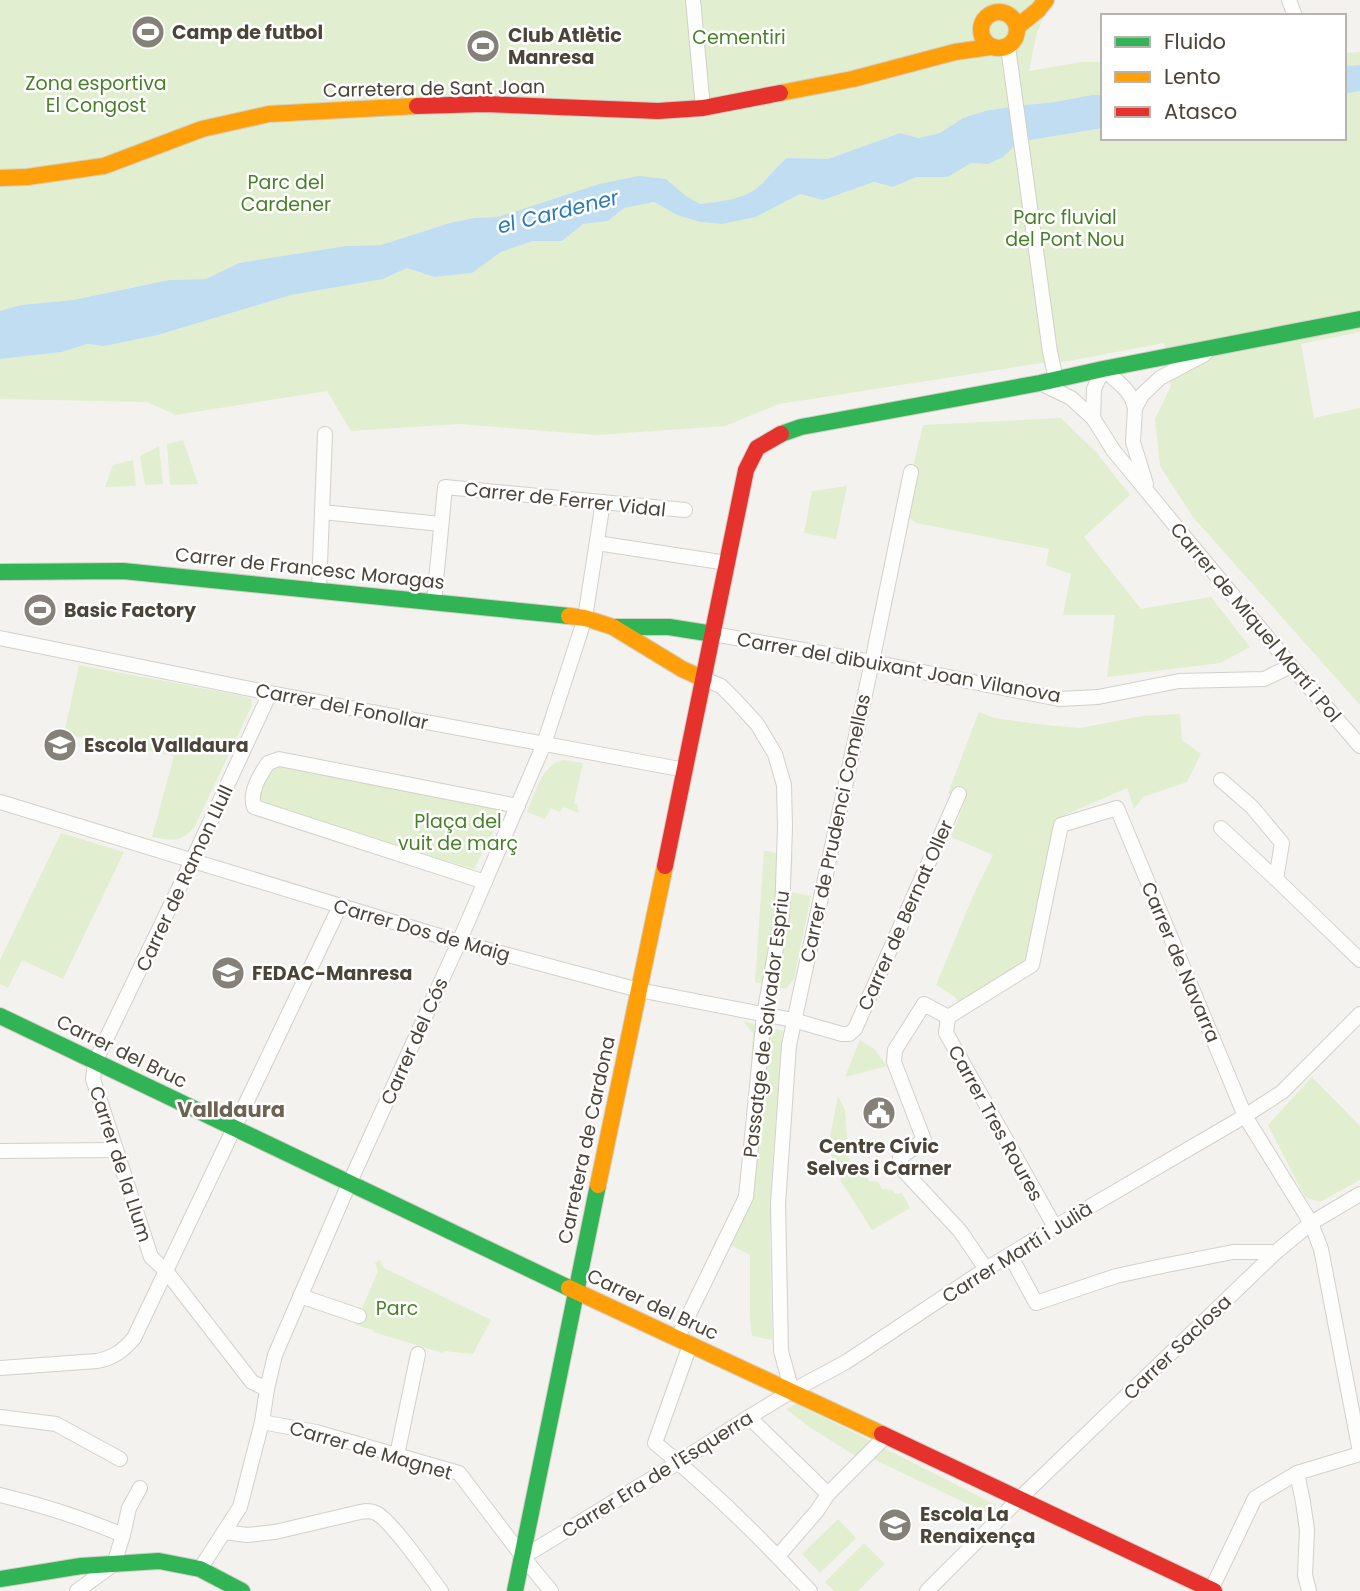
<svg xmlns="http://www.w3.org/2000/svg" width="1360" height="1591" viewBox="0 0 1360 1591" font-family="Poppins,sans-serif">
<rect width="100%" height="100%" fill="#f4f2ee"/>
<g fill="#e1eecf">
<path d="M0,0H1037L1044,17L1037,32L1029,71L1081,62H1103V95H1092L1055,102L1015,106L985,111L963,118L940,133L919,138L900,133L828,159L787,158C777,166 769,177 759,186C744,200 720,201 700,204L686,196L666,179L599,184L498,217L474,218L450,223L381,245L346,246L240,263L206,279L169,280L73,300L21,305L0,311Z"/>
<polygon points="1360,52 1360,65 1344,66 1344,53"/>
<polygon points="1360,91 1360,332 1301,344 1314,418 1360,408 1360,705 1193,517 1160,466 1155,419 1171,386 1164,343 1069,361 1035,364 779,404 725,426 597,435 459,424 351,431 327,391 176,415 147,402 0,399 0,359 62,352 87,344 104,346 158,335 291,295 383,279 407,268 434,277 472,273 501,252 533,241 562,241 583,224 608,221 624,208 654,202 677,215 700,222 722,224 756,217 800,194 823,200 874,182 893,187 916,177 948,177 971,163 988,164 1019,142 1103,128 1103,138 1344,138 1344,94"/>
<polygon points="1061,418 1096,452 1130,495 1084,537 1141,609 1211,597 1250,647 1220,663 1107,677 1115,615 1063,615 1071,574 1046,565 1049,549 916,523 902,512 923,425"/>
<polygon points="183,440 198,484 170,485 167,444"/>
<polygon points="159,446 163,484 145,485 140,456"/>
<polygon points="133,460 136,486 105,487 113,465"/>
<polygon points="847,486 836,539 804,533 812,491"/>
<path d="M79,665L243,696L251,699L252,705L194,828C178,844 173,840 152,837L174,756L64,734Z"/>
<polygon points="979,712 994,718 1045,725 1080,728 1143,716 1180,714 1182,740 1201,754 1187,782 1143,797 1134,809 1127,788 1058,818 1044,874 1028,960 959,1003 955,997 936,985 973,896 993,855 951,837 965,801 948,793"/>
<path d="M564,760L583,763L574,803L577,804L579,813L563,807L560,812L551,808L545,819L527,812C535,794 542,763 564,760Z"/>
<polygon points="283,766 505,809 474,869 269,808 262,802 258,795 270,767"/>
<polygon points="61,833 124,852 63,979 22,960 8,988 0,984 0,960"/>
<polygon points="764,850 775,853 793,852 790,892 811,896 794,979 786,989 755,982"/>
<polygon points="743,1021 783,1031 772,1168 770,1231 772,1340 752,1336 750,1319 750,1255 719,1239 741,1194 743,1181 753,1034"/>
<polygon points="860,1040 874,1049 887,1066 845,1077"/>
<polygon points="1312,1077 1360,1126 1360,1180 1320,1202 1305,1197 1268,1125"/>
<polygon points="838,1096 845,1110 849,1161 865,1174 869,1181 878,1182 882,1189 892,1190 895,1194 902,1193 910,1208 872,1230 842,1183 828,1146"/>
<polygon points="380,1260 384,1268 491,1320 473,1354 444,1351 443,1353 373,1332 373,1330 355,1325 378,1271 375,1263"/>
<polygon points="797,1404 871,1441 857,1457 808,1426 786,1409"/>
<polygon points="882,1447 996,1505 989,1514 871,1458"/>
<polygon points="838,1519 856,1538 820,1573 802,1554"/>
<polygon points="864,1543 885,1564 858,1591 834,1591 825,1582"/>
</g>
<g fill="#c0ddf1">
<polygon points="1360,65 1360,91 1344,94 1344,66"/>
<path d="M1092,95H1103V128L1019,142L1003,157L988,164L971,163L948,177H916L893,187L874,182L823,200L800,194L756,217L722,224L700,222L677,215L654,202L624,208L608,221L583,224L562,241H533L501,252L472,273L434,277L407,268L383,279L291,295L158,335L104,346L87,344L62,352L0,359V311L21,305L73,300L169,280L206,279L239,263L346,246L381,245L450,223L474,218L498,217L599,184L639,176L666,179L686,196L700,204C720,201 744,200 759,186C769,177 777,166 787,158L828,159L900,133L919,138L940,133L963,118L985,111L1015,106L1055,102Z"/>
</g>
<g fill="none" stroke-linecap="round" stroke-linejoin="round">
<defs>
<g id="street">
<polyline points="693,0 703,108"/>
<polyline points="1289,0 1295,16"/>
<polyline points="1008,47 1050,352 1056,379"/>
<polyline points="1040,383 1071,398 1093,418 1113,450 1291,666 1360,746"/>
<path d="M1093,418L1094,389L1103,369C1116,381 1131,389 1135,408"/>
<polyline points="1146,484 1133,442 1135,408 1142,395 1160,378 1205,354"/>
<polyline points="322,512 441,524"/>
<polyline points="597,543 727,563"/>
<polyline points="319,590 325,434"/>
<polyline points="434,602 445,487 685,510"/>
<polyline points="713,634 872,662 1059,699 1098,697 1179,681 1264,679 1291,666"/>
<polyline points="0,638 270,693 685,770"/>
<polyline points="1221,780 1252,807 1282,843 1276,879"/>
<polyline points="0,802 459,942 639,990 793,1020 842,1034 849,1034 855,1029 959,794"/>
<polyline points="1221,828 1276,879 1360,960"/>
<path d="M485,882L254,807C249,792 260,775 268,763L279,759L518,806"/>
<polyline points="948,1017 1032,965 1061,825 1117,808 1245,1116 1311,1223 1321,1249 1360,1452"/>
<polyline points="948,1017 924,1004 895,1050 894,1062 924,1140 900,1158 904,1171 960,1231 986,1269"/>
<polyline points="948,1017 946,1033 1055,1227"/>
<polyline points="0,1151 116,1150"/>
<polyline points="1010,1255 1036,1303 1116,1276 1167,1265 1233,1252 1276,1252"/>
<polyline points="300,1296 359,1316"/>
<polyline points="677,1339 746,1197 764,1015 782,915 785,827 784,785 775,754 757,724 736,701 721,686 704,679"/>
<path d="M690,1345L655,1443C710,1488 762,1539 810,1591"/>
<path d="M0,1368L97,1361C113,1358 123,1351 134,1338L340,906"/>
<polyline points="267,1389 252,1382 166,1271 151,1257 93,1079 95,1062 192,861 270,693"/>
<polyline points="792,1391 781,1351 778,1204 789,1045 872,662 911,472"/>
<polyline points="0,1417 56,1424 120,1459"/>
<polyline points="749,1417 828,1494"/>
<polyline points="262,1422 316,1432 459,1473 523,1557 551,1591"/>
<polyline points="397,1455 418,1354"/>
<polyline points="1297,1473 1303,1502 1307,1530 1305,1575 1309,1591"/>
<path d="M0,1495C42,1505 83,1518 123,1535L114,1564L77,1591"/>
<path d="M224,1532L247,1535L275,1532L360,1512C365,1511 370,1510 376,1513C392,1521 428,1574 441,1591"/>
<polyline points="123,1535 129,1508 140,1488"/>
<polyline points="778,1556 817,1511 828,1494 886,1436"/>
<polyline points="523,1557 679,1462 749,1417 792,1391 846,1362 986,1269 1055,1227 1245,1116 1282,1092 1360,1014"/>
<polyline points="200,1569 240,1507 262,1422 267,1389 275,1355 345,1193 459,942 544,744 585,618 603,502"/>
<polyline points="1211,1590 1255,1498 1297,1473 1360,1454"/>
<polyline points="927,1591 1019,1499 1276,1252 1311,1223 1360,1194"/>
</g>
<g id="fast">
<polyline points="781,434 801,427 1040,383 1103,369 1360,319"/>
<polyline points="0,572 123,571 569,616"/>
<polyline points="614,627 669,627 713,634"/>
<polyline points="0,1016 569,1288"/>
<polyline points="0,1579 81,1566 159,1561 200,1569 242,1591"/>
<polyline points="515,1591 598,1185"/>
</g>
<g id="slow">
<circle cx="999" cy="30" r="18"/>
<polyline points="1017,27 1038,10 1046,0"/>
<polyline points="780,93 853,79 955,52 990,47"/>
<polyline points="0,178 27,177 104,166 202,129 269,114 417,106"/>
<polyline points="569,616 585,618 613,627 682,669 704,679"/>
<polyline points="598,1185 665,866"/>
<polyline points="569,1288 882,1434"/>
</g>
<g id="jam">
<polyline points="417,106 484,104 658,111 703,108 780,93"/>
<polyline points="665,866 746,470 757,448 781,434"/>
<polyline points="882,1434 1214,1591"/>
</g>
</defs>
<use href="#street" stroke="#d2d0cb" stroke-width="16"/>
<use href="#fast" stroke="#d3cfc5" stroke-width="18"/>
<use href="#slow" stroke="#d3cfc5" stroke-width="18"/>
<use href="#jam" stroke="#d3cfc5" stroke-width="18"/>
<use href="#street" stroke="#fdfdfc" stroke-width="14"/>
<use href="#fast" stroke="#30b455" stroke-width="16"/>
<use href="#slow" stroke="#ff9f0a" stroke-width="16"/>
<use href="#jam" stroke="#e5322d" stroke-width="16"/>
</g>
<defs>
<symbol id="stadium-disc" viewBox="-11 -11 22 22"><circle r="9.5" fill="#868178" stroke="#fff"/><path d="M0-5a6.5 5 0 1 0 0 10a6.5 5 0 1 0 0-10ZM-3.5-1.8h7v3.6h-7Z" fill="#fff"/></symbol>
<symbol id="school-disc" viewBox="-11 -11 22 22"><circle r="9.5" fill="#868178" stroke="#fff"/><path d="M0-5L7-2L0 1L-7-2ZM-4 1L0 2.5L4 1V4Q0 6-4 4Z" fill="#fff"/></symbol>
<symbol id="civic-disc" viewBox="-11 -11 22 22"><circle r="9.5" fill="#868178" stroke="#fff"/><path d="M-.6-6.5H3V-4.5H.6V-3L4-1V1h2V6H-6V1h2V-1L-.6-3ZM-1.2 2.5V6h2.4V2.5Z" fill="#fff"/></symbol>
</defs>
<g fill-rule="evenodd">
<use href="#stadium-disc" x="129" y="13" width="38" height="38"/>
<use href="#stadium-disc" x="464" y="27" width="38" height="38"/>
<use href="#stadium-disc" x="21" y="591" width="38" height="38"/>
<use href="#school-disc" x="41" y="726" width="38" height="38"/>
<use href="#school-disc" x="209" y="954" width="38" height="38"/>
<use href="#civic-disc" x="860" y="1094" width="38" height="38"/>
<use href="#school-disc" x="876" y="1506" width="38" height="38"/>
</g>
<g text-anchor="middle" stroke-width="5" stroke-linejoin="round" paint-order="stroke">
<g font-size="19" font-weight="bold" fill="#4b4439" stroke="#fff" text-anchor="start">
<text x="172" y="39">Camp de futbol</text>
<text x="508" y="42">Club Atlètic<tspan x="508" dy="22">Manresa</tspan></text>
<text x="64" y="617">Basic Factory</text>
<text x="84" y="752">Escola Valldaura</text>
<text x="252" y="980">FEDAC-Manresa</text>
<text x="879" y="1153" text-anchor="middle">Centre Cívic<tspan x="879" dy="22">Selves i Carner</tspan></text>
<text x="920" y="1521">Escola La<tspan x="920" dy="22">Renaixença</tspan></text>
</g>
<g font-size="19" fill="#4a7f2a" stroke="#fff">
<text x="739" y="44">Cementiri</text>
<text x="96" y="90">Zona esportiva<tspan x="96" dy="22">El Congost</tspan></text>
<text x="286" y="189">Parc del<tspan x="286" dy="22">Cardener</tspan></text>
<text x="1065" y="224">Parc fluvial<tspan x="1065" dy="22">del Pont Nou</tspan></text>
<text x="458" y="828">Plaça del<tspan x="458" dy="22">vuit de març</tspan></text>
<text x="397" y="1315">Parc</text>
</g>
<g font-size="19" fill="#4b4439" stroke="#fff">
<text transform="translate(434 88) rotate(-1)" y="7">Carretera de Sant Joan</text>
<text transform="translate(565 499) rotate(6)" y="7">Carrer de Ferrer Vidal</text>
<text transform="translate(310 568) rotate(6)" y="7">Carrer de Francesc Moragas</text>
<text transform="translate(1256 622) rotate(50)" y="7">Carrer de Miquel Martí i Pol</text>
<text transform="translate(899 667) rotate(10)" y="7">Carrer del dibuixant Joan Vilanova</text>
<text transform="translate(342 706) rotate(11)" y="7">Carrer del Fonollar</text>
<text transform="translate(835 828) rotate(-78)" y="7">Carrer de Prudenci Comellas</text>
<text transform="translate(184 878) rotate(-65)" y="7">Carrer de Ramon Llull</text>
<text transform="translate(905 915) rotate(-66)" y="7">Carrer de Bernat Oller</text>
<text transform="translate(422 930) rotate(16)" y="7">Carrer Dos de Maig</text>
<text transform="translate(1181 962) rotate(67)" y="7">Carrer de Navarra</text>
<text transform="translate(766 1024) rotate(-83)" y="7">Passatge de Salvador Espriu</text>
<text transform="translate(414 1041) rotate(-66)" y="7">Carrer del Cós</text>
<text transform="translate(122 1051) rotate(26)" y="7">Carrer del Bruc</text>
<text transform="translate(996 1123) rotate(61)" y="7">Carrer Tres Roures</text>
<text transform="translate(586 1140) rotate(-78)" y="7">Carretera de Cardona</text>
<text transform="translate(121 1164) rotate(72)" y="7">Carrer de la Llum</text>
<text transform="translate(1017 1252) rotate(-32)" y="7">Carrer Martí i Julià</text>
<text transform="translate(653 1304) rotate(25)" y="7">Carrer del Bruc</text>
<text transform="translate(1177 1347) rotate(-44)" y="7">Carrer Saclosa</text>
<text transform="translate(371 1450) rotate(16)" y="7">Carrer de Magnet</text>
<text transform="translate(657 1474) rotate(-32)" y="7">Carrer Era de l'Esquerra</text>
</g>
<g font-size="21" font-style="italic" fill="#2e7ab2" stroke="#fff">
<text transform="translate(558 212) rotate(-14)" y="7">el Cardener</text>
</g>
<g font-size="21" font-weight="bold" fill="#6e6250" stroke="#fff">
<text x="231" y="1117">Valldaura</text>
</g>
</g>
<rect x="1101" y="14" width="245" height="126" fill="#ffffff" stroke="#b7b4b0" stroke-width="2"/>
<rect x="1115" y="37" width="35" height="10" fill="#30b455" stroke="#b7b4b0" stroke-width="2"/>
<text x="1164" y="49" font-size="21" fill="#4b4439">Fluido</text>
<rect x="1115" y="72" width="35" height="10" fill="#ff9f0a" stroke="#b7b4b0" stroke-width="2"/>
<text x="1164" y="84" font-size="21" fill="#4b4439">Lento</text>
<rect x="1115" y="107" width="35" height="10" fill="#e5322d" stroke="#b7b4b0" stroke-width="2"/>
<text x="1164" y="119" font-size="21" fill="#4b4439">Atasco</text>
</svg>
